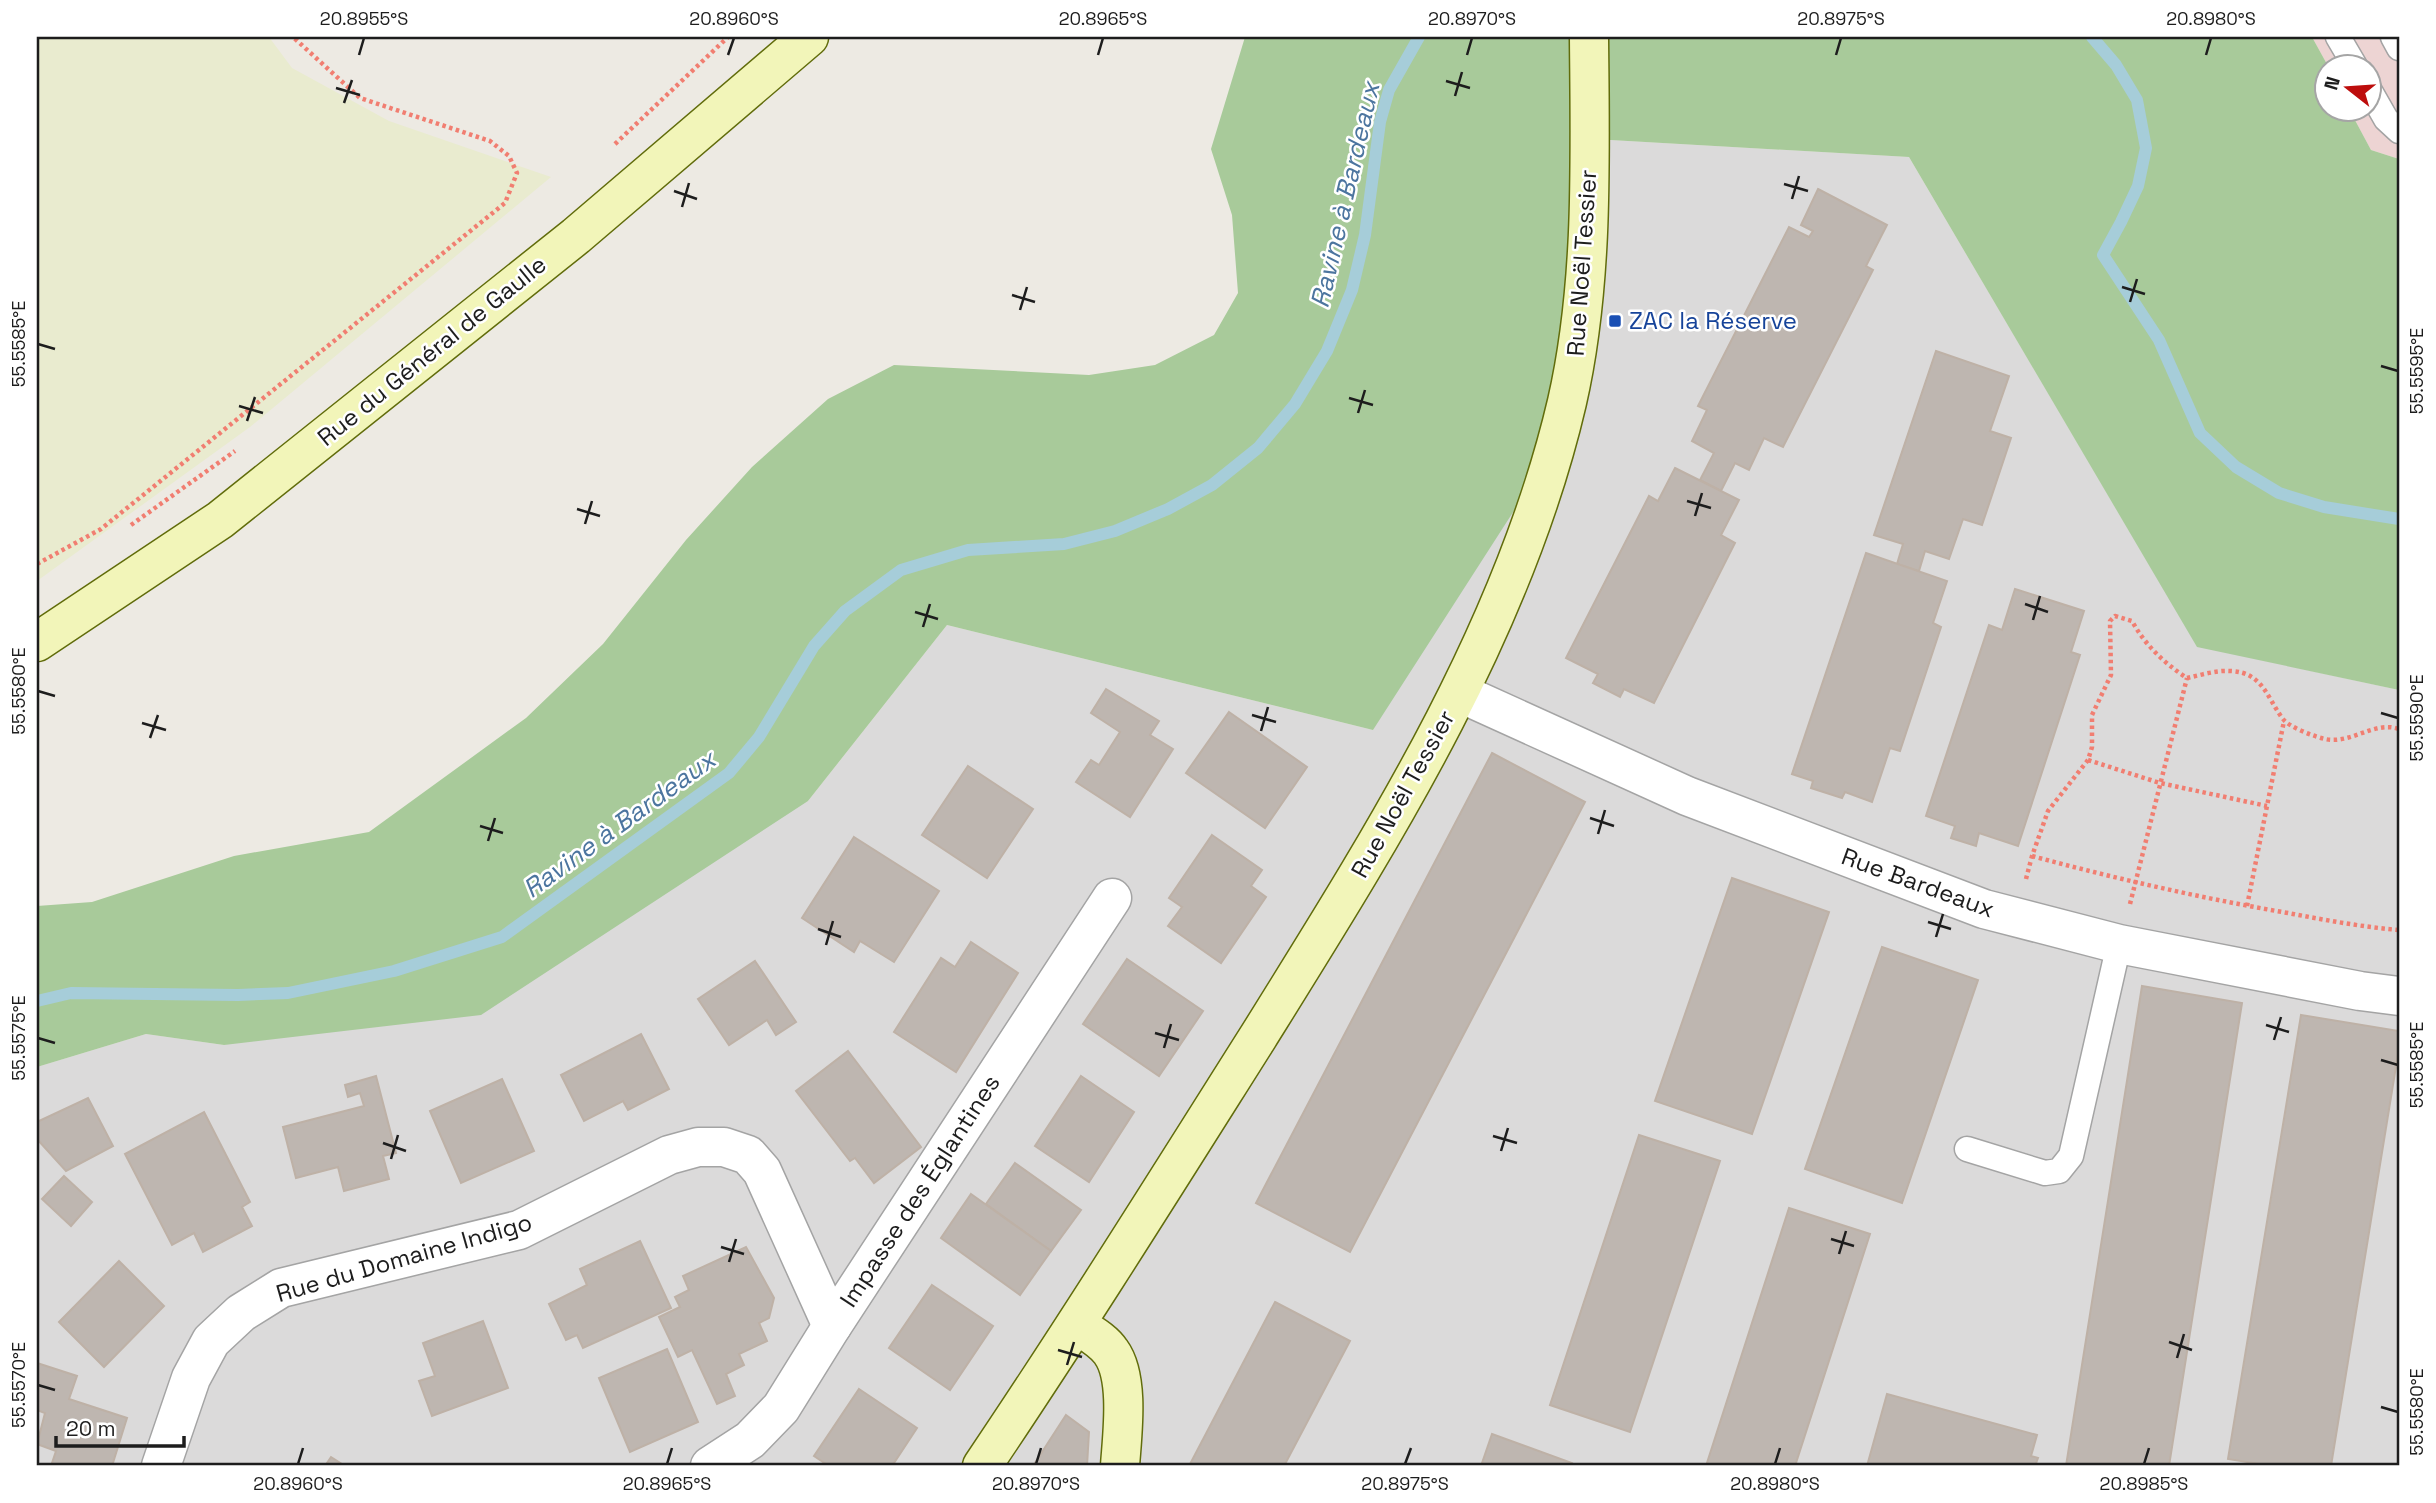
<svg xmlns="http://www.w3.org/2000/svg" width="2436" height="1503" viewBox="0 0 2436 1503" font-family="'Space Grotesk',sans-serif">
<rect width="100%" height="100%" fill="#edeae3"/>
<polygon fill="#dbdada" points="1593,139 1909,157 2197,646 2399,690 2399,1466 37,1466 37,1067 146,1034 224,1045 808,801 947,625 1373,730"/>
<polygon fill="#edd4d3" points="2312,37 2399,37 2399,159 2371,150 2349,109 2370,108 2370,66 2328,66"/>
<polygon fill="#e9ebcf" points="37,37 269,37 292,68 389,121 551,177 250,427 37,581"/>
<polygon fill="#a8ca9a" points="1245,37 2312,37 2328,66 2328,108 2349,109 2371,150 2399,159 2399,690 2197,647 1909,157 1593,139 1553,450 1373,730 947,625 808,801 481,1015 224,1045 146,1034 37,1067 37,906 92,902 234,856 369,832 526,718 603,644 686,540 752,467 828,399 894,365 1089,375 1155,365 1214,335 1238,293 1232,215 1211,149"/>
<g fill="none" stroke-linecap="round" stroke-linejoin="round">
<g stroke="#a6cdd9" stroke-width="12">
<polyline points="2092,37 2116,65 2137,100 2146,148 2138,186 2121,222 2103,255 2159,340 2200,433 2236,467 2279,493 2324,507 2399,519"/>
<polyline points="37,1001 71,993 238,995 288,993 394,971 502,937 729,773 759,737 814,646 845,611 901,570 968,550 1064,544 1115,531 1168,509 1212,485 1258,448 1295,404 1327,351 1352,290 1365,235 1380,122 1389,90 1419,37"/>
</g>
</g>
<g fill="#beb6b0" stroke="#beb1a6" stroke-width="2">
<polygon points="1818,189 1887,225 1866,266 1873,270 1783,447 1764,438 1749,470 1735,463 1721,491 1700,480 1714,453 1692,441 1707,410 1698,406 1789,227 1809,237 1813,231 1801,225"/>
<polygon points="1936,351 2009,376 1990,431 2011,438 1982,525 1963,519 1949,559 1925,551 1919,571 1897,564 1903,544 1874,535"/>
<polygon points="1675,468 1739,500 1721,535 1735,543 1654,703 1624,689 1620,697 1593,683 1598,674 1566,658 1649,496 1658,501"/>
<polygon points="1866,553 1947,581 1933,623 1941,627 1900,751 1890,748 1872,802 1845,792 1842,798 1811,788 1813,781 1792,774"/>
<polygon points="2015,589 2084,611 2071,652 2080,655 2018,846 1979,833 1976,846 1951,838 1955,826 1926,816 1989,625 2002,630"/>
<polygon points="1106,689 1159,721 1150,735 1173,749 1130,817 1076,782 1091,760 1099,765 1120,732 1091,713"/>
<polygon points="1229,712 1307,767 1265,828 1186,773"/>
<polygon points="1492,753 1585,802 1350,1252 1256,1203"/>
<polygon points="968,766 1033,809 987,878 922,835"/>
<polygon points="1212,835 1262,870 1251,886 1266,897 1221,963 1168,926 1182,907 1169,898"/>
<polygon points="854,837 939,891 894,962 860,941 854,952 802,918"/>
<polygon points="1732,878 1829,912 1752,1134 1655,1101"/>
<polygon points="971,942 1018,973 956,1072 894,1032 941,958 955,967"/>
<polygon points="1882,947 1978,980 1902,1203 1805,1169"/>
<polygon points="1127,959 1203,1011 1159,1076 1083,1024"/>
<polygon points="755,961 796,1022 776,1035 767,1020 729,1045 698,999"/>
<polygon points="2142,986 2242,1003 2169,1466 2066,1466"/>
<polygon points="2301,1015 2399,1031 2399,1048 2331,1466 2272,1466 2228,1459"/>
<polygon points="641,1034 669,1089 628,1110 623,1101 584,1121 561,1075"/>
<polygon points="848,1051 921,1147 874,1183 855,1158 850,1161 796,1091"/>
<polygon points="376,1076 396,1153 383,1156 389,1179 344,1191 338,1167 296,1178 283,1127 364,1106 360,1093 348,1097 345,1085"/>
<polygon points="1081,1076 1134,1112 1089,1182 1035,1146"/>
<polygon points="502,1079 534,1151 461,1183 430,1111"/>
<polygon points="88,1098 113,1146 66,1171 37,1139 37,1122"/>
<polygon points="204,1112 250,1202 242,1207 252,1226 203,1252 194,1233 172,1245 125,1154"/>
<polygon points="1639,1135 1720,1161 1630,1432 1550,1405"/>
<polygon points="1015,1163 1081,1210 1051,1251 986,1204"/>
<polygon points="64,1176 92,1202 71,1226 42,1199"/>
<polygon points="971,1194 1051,1251 1020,1295 941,1238"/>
<polygon points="1789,1208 1870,1234 1795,1466 1706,1466"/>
<polygon points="640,1241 671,1308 583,1348 577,1335 566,1340 549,1304 587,1285 580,1269"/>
<polygon points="746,1247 774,1298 769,1318 759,1323 767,1341 739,1354 744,1365 726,1374 735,1396 717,1404 692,1350 678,1357 659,1317 680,1307 675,1297 689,1290 683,1276"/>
<polygon points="119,1261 164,1306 104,1367 59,1322"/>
<polygon points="932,1285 993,1326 950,1390 889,1348"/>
<polygon points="1275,1302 1350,1341 1284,1466 1189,1466"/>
<polygon points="483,1321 508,1388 432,1416 419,1381 435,1376 423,1343"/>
<polygon points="667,1349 698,1422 630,1452 599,1378"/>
<polygon points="37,1363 77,1376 69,1399 127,1418 112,1466 51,1466 56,1451 37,1444 45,1413 37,1410"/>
<polygon points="859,1389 917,1428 892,1466 829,1466 814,1456"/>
<polygon points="1887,1394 2037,1435 2031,1456 2038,1458 2035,1466 1867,1466"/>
<polygon points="1066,1415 1089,1432 1087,1466 1033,1466"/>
<polygon points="1492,1434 1572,1463 1571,1466 1481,1466"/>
<polygon points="331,1457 345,1466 325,1466"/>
</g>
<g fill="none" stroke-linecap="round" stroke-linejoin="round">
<defs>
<g id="lane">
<polyline points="2338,37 2355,66"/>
<polyline points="2393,37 2399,48"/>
<polyline points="2370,91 2386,119 2399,131"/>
<polyline points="1967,1149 2045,1173 2059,1171 2071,1156 2119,944"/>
</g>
<g id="street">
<polyline points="1460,693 1687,796 1984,909 2119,944 2360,991 2399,996"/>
<polyline points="161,1466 191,1378 211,1341 241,1313 281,1288 519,1230 669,1155 698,1147 724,1147 748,1155 762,1171 832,1326"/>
<polyline points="710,1466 750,1440 781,1408 832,1326 1112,898"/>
</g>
<g id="secondary">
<polyline points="37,642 220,520 576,236 809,37"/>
<path d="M1077,1325C1089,1333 1103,1340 1111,1352C1130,1378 1122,1436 1120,1466"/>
<path d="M982,1466C1077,1325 1167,1181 1258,1037C1382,838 1513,633 1567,402C1594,284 1590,157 1589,37"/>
</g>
</defs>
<use href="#lane" stroke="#a4a4a4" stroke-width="27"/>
<use href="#street" stroke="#a4a4a4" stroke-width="41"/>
<use href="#secondary" stroke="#616c0b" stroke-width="41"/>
<g stroke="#f17e71" stroke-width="4.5" stroke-dasharray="3.5 3.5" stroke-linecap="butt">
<polyline points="615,144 728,37"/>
<polyline points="131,525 235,451"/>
<polyline points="37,564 101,529 505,203 517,173 509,156 490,141 360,98 293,37"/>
<polyline points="2088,760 2160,783 2267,806"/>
<path d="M2032,856C2117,879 2201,898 2288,913C2325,920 2362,927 2399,930"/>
<path d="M2026,879L2032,856L2048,811L2088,760L2092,747V715L2111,675L2110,621L2115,616L2132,621C2145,645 2164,663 2187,678C2201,675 2217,670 2230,671C2263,672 2267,698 2283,719C2289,727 2311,735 2321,738C2349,747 2373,720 2399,729"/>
<polyline points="2130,904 2187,678"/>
<polyline points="2247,906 2284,721"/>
</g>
<use href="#lane" stroke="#fff" stroke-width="24"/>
<use href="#street" stroke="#fff" stroke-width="38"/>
<use href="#secondary" stroke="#f2f5b9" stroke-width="38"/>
</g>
<path fill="none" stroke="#1d1d1d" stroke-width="2.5" d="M359,55L364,38M728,55L734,38M1098,55L1103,38M1467,55L1472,38M1836,55L1841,38M2206,55L2211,38M1446,81L1470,88M336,88L360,95M1455,96L1462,72M344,103L352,80M1784,184L1808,191M674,191L697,199M1792,199L1799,176M682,207L689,183M2122,287L2145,294M1012,295L1035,302M2130,302L2137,279M1020,310L1027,287M38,344L55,349M2381,366L2398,371M1349,398L1373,405M239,406L263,413M1358,413L1365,390M247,421L255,397M1687,501L1711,508M577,509L600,516M1695,516L1702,493M585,524L592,501M2025,604L2048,612M915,612L938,619M2033,620L2040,596M923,627L930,604M38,691L55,696M2381,713L2398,718M1252,715L1276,722M142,723L166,730M1261,731L1268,707M150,738L158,715M1590,818L1614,826M480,826L503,833M1598,834L1605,810M488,841L495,818M1928,922L1951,929M818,929L841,937M1936,937L1943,914M826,945L833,921M2266,1025L2289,1032M1155,1033L1179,1040M38,1038L55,1043M2274,1040L2281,1017M1164,1048L1171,1024M2381,1060L2398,1065M1493,1136L1517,1143M383,1143L406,1151M1501,1151L1508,1128M391,1159L398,1135M1831,1239L1854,1246M721,1247L744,1254M1839,1254L1846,1231M729,1262L736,1239M2169,1342L2192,1350M1058,1350L1082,1357M2177,1358L2184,1334M1067,1365L1074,1342M38,1385L55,1390M2381,1407L2398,1412M298,1464L303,1448M667,1464L672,1448M1036,1464L1041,1448M1405,1464L1411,1448M1775,1464L1780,1448M2144,1464L2149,1448"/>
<rect fill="#1a4fb4" stroke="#fff" stroke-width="2.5" x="1608" y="314" width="14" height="14" rx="3.5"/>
<g text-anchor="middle" stroke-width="5" stroke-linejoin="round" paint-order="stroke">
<g font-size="24" fill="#1d1d1d" stroke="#fff">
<text transform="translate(1582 263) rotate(-86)" y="8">Rue Noël Tessier</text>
<text transform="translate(432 351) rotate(-39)" y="8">Rue du Général de Gaulle</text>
<text transform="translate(1403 794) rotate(-61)" y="8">Rue Noël Tessier</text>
<text transform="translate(1918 883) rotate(20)" y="8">Rue Bardeaux</text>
<text transform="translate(920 1191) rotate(-57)" y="8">Impasse des Églantines</text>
<text transform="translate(404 1258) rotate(-16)" y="8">Rue du Domaine Indigo</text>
</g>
<g font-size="24" fill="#164399" stroke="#fff" text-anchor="start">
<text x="1629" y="329">ZAC la Réserve</text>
</g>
<g font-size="26" font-style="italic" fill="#4c759f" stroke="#fff">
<text transform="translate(1345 195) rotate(-77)" y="9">Ravine à Bardeaux</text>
<text transform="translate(619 824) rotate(-36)" y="9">Ravine à Bardeaux</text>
</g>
</g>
<rect width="2436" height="1503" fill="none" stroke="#ffffff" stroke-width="77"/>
<g transform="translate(2348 88) rotate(287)"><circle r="33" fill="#ffffff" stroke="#a5a5a5" stroke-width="2"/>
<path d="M0-5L12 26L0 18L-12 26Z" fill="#bd0d0c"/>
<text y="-10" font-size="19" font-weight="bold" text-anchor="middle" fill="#1d1d1d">N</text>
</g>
<path d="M56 1436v10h128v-10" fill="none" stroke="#1d1d1d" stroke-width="3.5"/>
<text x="66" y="1436" font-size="21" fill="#1d1d1d" stroke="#ffffff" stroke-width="5" paint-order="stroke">20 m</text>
<rect x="38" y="38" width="2360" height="1426" fill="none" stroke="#1d1d1d" stroke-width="2.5"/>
<g font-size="18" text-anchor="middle" fill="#1d1d1d">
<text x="364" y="25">20.8955°S</text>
<text x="734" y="25">20.8960°S</text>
<text x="1103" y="25">20.8965°S</text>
<text x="1472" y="25">20.8970°S</text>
<text x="1841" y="25">20.8975°S</text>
<text x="2211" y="25">20.8980°S</text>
<text transform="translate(19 344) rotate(-90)" y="6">55.5585°E</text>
<text transform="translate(2417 371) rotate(-90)" y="6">55.5595°E</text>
<text transform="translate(19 691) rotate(-90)" y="6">55.5580°E</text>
<text transform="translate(2417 718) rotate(-90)" y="6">55.5590°E</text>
<text transform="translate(19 1038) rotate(-90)" y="6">55.5575°E</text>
<text transform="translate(2417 1065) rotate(-90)" y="6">55.5585°E</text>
<text transform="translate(19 1385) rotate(-90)" y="6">55.5570°E</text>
<text transform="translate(2417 1412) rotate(-90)" y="6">55.5580°E</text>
<text x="298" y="1490">20.8960°S</text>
<text x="667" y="1490">20.8965°S</text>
<text x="1036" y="1490">20.8970°S</text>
<text x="1405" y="1490">20.8975°S</text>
<text x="1775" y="1490">20.8980°S</text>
<text x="2144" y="1490">20.8985°S</text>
</g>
</svg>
